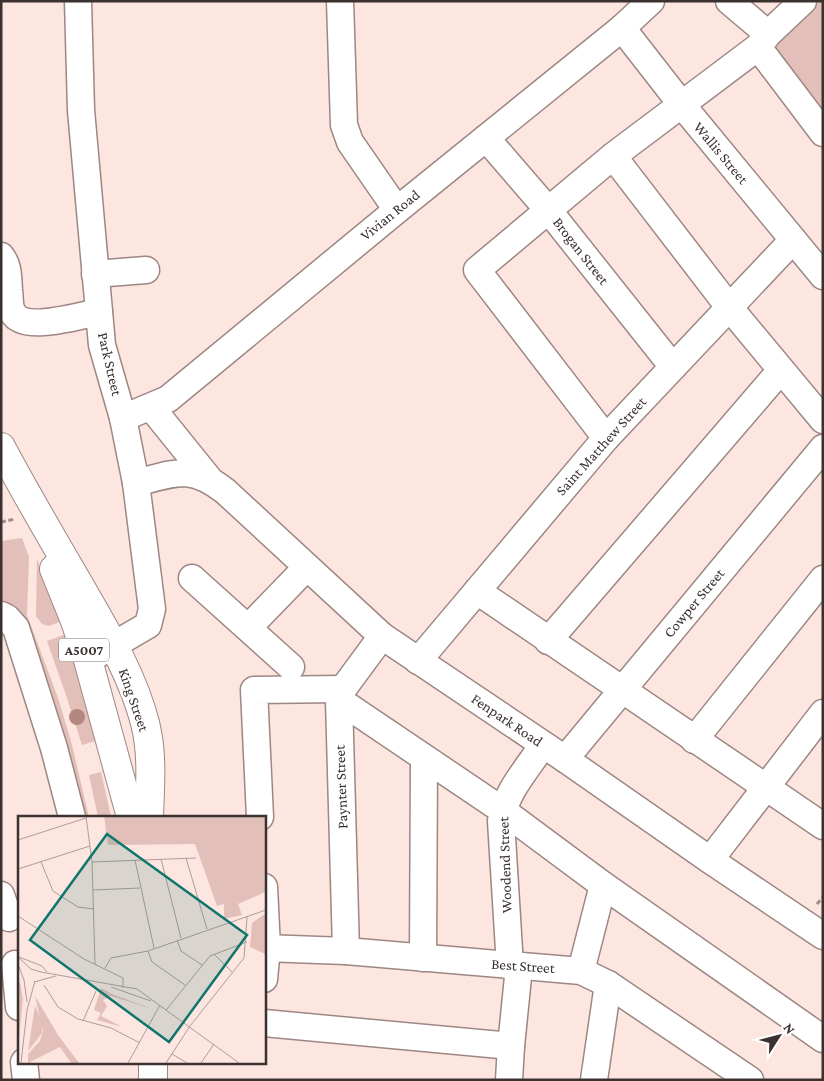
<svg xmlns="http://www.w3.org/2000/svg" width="824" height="1081" viewBox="0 0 824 1081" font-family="'Crimson Pro',serif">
<rect width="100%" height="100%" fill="#fde5e0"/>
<g fill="#e2bfb8">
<polygon points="820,1 823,1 823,117 771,48"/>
<polygon points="22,538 29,557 27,615 58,698 71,741 89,817 82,817 1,608 1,541"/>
<polygon points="37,559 60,617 59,622 49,626 42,624 36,616"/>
<polygon points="66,634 95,741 82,745 66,695 47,641"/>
<polygon points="101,772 111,817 98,817 89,775"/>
</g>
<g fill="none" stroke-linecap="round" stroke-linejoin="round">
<defs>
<g id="minor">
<polyline points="78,1 81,110 102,345 123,418 136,483 152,609 148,625 88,660"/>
<polyline points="340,1 344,125 350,142 397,210"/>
<polyline points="729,1 768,34"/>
<polyline points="622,28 682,105 823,276"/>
<polyline points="758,47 823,133"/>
<polyline points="486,138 549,211 673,367"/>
<polyline points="613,156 729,307 823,420"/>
<path d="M1,256C9,266 8,278 9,290C10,297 9,307 13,313C25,333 80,315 99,312"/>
<polyline points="95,274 146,270"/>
<polyline points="151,407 210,480"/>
<polyline points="123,418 168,399 397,210 622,28 651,1"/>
<polyline points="606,438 477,270 613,156 758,47 768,34 803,1"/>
<path d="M136,483C175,473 190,464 225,491L382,636L565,759L710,860L823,936"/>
<polyline points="192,578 291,667"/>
<polyline points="477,591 823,826"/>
<polyline points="1,615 7,618 16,628 54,748 72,817"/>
<polyline points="248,628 307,567"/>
<polyline points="548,641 781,370"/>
<polyline points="418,661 606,438 793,240"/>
<polyline points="339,700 502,810 603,885 823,1039"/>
<polyline points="694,740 823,579"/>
<polyline points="565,759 823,448"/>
<polyline points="260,817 254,690 343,689"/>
<polyline points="710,860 823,713"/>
<polyline points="264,887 267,948 264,979"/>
<polyline points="1,895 9,918"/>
<polyline points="264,948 346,951 581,971 608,984 750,1080"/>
<polyline points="346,951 339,700 343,689 382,636"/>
<polyline points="423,958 424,758"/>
<polyline points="15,964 19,1007"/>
<path d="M510,966L501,821C505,793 527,769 543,745"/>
<polyline points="581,971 603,885"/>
<polyline points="264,1023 511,1046 519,967"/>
<polyline points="24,1062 26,1080"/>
<polyline points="509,1080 511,1046"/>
<polyline points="594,1080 608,984"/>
</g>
<g id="major">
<path d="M1,447C26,494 53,540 80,586C105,630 132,673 145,723C153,754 150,786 149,817"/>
<polyline points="54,569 75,621 88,660 131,817"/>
<polyline points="153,1062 153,1080"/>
</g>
</defs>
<use href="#minor" stroke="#9d8783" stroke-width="29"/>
<use href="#major" stroke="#9d8783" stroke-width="30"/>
<g stroke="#9f8e8a" stroke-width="3" stroke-dasharray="5 2.5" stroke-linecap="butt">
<polyline points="1,522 15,519"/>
<polyline points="817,904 823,897"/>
</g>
<use href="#minor" stroke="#fff" stroke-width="26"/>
<use href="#major" stroke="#fff" stroke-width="28"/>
</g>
<circle fill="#b48880" cx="77" cy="717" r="8"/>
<g text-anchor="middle" stroke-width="5" stroke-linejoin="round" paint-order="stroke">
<rect fill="#fff" stroke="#76706e" stroke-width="1" x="59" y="638.5" width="50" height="23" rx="4"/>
<g font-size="14" font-weight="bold" fill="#3b3230">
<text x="84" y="655">A5007</text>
</g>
<g font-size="15" fill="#3b3230" stroke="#fff">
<text transform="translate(721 153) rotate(50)" y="5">Wallis Street</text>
<text transform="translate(390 215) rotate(-39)" y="5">Vivian Road</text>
<text transform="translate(581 251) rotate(52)" y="5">Brogan Street</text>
<text transform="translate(110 364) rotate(77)" y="5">Park Street</text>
<text transform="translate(601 446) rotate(-48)" y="5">Saint Matthew Street</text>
<text transform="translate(694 603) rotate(-50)" y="5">Cowper Street</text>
<text transform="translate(134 700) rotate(71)" y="5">King Street</text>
<text transform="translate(507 720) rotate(34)" y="5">Fenpark Road</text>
<text transform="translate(341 787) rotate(-92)" y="5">Paynter Street</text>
<text transform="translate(505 865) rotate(-92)" y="5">Woodend Street</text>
<text transform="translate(523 966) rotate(4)" y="5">Best Street</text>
</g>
</g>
<g transform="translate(18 816)">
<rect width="248" height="248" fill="#fde5e0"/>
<path d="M86,0H247V76L220,88L224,99L206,103V88L199,90L177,28L90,29ZM247,98V138L232,131L234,107ZM2,166L5,183L0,231V168ZM83,172L94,178L134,193L93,180L85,184L89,190L83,200L104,211L79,204L83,197L76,194ZM17,180L40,219L61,247H53L42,231L10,247V238L22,225L25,215ZM17,190L24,206V217L10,235Z" fill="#e2bfb8"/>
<path fill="none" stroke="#af9d9a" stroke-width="1" d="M68,0L74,46L77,148M0,24L68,2M168,42L189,113M143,43L163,122M117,44L136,132M23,46L35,75L60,91L76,93M74,46L178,42M0,53L72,30M75,74L122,72M0,100L66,143L105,162V172M159,124L163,135L184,149M130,135L134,146L167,169M196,138L214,156M0,141L13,153L23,156L119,173L221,247M1,141L24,150L29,156M0,148L6,164L9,186M87,152L93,142L130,135L248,94M16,166L38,160M26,169L40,191L60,203L93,212L122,227M93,171L133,185M148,194L192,140L229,126M65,205L78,175M154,238L169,247M3,247L9,194L17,165M110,247L142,189M148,247L172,210L226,142L229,101M183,247L196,228"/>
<path fill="#0f766e" fill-opacity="0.15" stroke="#0f766e" stroke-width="2.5" d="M89,18L229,119L151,226L12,124Z"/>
<rect width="248" height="248" fill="none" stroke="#3b3230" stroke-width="2.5"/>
</g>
<rect width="824" height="1081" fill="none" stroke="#3b3230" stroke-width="5"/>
<g transform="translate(779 1036) rotate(54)" stroke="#ffffff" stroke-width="4" paint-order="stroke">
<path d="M0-4L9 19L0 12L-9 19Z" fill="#3b3230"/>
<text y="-8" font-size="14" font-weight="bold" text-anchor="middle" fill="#3b3230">N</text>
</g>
</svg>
